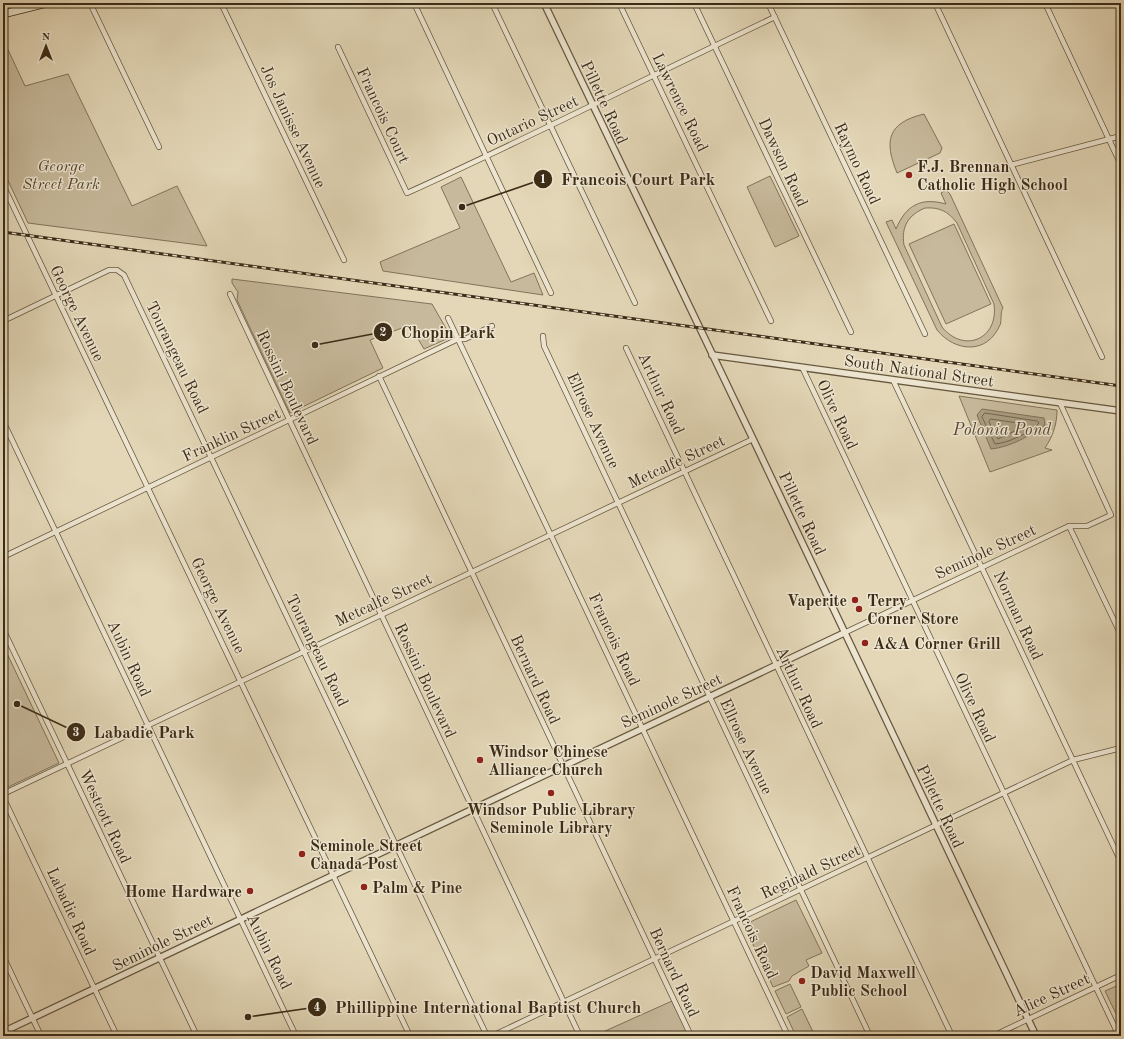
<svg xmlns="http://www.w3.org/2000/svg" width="1124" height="1039" viewBox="0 0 1124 1039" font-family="'Old Standard TT',serif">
<rect width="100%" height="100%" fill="#e3d7b7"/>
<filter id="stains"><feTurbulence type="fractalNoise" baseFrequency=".005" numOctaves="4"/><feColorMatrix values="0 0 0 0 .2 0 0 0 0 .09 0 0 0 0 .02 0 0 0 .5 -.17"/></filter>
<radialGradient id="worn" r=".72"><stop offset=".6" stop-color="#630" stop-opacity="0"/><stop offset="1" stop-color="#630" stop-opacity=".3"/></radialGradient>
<g fill="#c7ba9c" stroke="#82735a" fill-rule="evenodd">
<polygon points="3,39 25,86 68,74 132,206 177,186 207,246 28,223 3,170"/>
<path d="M924,114L942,148L940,153L897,173C884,141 887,123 924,114Z"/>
<polygon points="770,176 799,236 775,247 747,187"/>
<polygon points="461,177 511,282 534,273 543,295 383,271 380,262 460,228 441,187"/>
<path d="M946,190L950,194L1003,308C1000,312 1002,320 1000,325C987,355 955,352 937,330L886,222L892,220L896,229C906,205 921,197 946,204L941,193ZM925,208C939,207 948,211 957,223L994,304C999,339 964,354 942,327L904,245C901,227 908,215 925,208Z"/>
<polygon points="954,224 991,304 946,324 909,244"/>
<polygon points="232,279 432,304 451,337 424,349 410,325 370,340 383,368 290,413 237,300 238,292 232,283"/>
<path d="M959,396L1057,410C1057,424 1053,436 1045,448L1052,450L990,472Z"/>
<polygon points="3,645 59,763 6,788 3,780"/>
<polygon points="796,900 822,953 806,960 809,966 792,976 789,981 773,987 744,925"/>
<polygon points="790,984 801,1007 786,1014 775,991"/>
<polygon points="1121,984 1121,1024 1105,991"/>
<polygon points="672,1001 689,1036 594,1036"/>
<polygon points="802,1009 815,1036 796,1036 787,1017"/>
</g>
<path fill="#aa9d81" stroke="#7e7057" d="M982,409L1044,418L1045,425C1029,436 1011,447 991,449L977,415Z"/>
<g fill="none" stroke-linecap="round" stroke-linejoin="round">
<g stroke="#73644c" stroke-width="1">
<path d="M985,413L1037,421L1039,423C1030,433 1008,443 995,444L982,417Z"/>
<polygon points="991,419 1024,424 1025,426 998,439 989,422"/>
</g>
<defs>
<g id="minor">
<polyline points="90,3 159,147"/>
<polyline points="221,3 344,260"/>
<polyline points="414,3 551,293"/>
<polyline points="492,3 635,303"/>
<polyline points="619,3 771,321"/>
<polyline points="694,3 851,332"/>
<polyline points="768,3 925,334"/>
<polyline points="935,3 1102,357"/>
<polyline points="1045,3 1121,165"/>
<path d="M338,47L407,193C531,137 652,75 775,17"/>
<polyline points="1011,165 1121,136"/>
<polyline points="3,185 410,1036"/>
<polyline points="230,294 579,1034"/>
<polyline points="448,318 788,1036"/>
<polyline points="3,321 109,270 117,270 124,275 487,1036"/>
<polyline points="543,336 544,346 870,1036"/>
<polyline points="626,348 952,1036"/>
<polyline points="802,367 1119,1036"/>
<polyline points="379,376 691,1036"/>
<polyline points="893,380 1121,862"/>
<polyline points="3,421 296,1036"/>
<polyline points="1069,526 1121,635"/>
<polyline points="3,557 458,339 465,339 492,326"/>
<polyline points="3,629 197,1036"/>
<polyline points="844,633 1069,526 1087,526 1111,515 1060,403"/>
<polyline points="3,794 753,439"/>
<polyline points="3,797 117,1036"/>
<polyline points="3,956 41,1036"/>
<polyline points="492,1036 1073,760 1121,748"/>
<polyline points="993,1036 1121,975"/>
</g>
<g id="tertiary">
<polyline points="544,3 753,439 1036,1036"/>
<polyline points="712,355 1121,411"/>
<polyline points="3,1032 844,633"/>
</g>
<g id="secondary">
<polyline points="3,5 12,3"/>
<polyline points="3,14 47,3"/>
</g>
</defs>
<use href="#minor" stroke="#66573f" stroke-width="6"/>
<use href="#tertiary" stroke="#66573f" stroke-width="8"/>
<use href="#secondary" stroke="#3c2c17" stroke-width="9"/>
<use href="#minor" stroke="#ede5d0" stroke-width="4.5"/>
<use href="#tertiary" stroke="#ede5d0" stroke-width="5.5"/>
<use href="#secondary" stroke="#ede5d0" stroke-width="7"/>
<defs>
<polyline id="rail" points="3,232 1121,386"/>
</defs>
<use href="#rail" stroke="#3c2c17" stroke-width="3"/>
<use href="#rail" stroke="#ede5d0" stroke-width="1.5" stroke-dasharray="4.5" stroke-linecap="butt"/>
</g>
<g fill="#8f2418" stroke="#ede5d0" stroke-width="1.5">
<circle cx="909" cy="175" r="4"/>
<circle cx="855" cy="600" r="4"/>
<circle cx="859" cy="609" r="4"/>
<circle cx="865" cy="643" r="4"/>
<circle cx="480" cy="760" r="4"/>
<circle cx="551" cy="793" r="4"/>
<circle cx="302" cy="854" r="4"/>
<circle cx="364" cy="887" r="4"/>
<circle cx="250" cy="891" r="4"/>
<circle cx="802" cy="981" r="4"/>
</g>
<g text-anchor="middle" stroke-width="3" stroke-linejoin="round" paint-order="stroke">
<g font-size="16" fill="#3c2c17" stroke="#ede5d0">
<text transform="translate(605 102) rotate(65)" y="6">Pillette Road</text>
<text transform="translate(681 102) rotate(64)" y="6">Lawrence Road</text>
<text transform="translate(384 115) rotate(65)" y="6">Francois Court</text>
<text transform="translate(532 120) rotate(-25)" y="6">Ontario Street</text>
<text transform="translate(294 126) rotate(65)" y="6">Jos Janisse Avenue</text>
<text transform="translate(784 162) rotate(65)" y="6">Dawson Road</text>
<text transform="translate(858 163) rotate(65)" y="6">Raymo Road</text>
<text transform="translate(78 313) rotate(64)" y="6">George Avenue</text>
<text transform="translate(178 357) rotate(64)" y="6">Tourangeau Road</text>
<text transform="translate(919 370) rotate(8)" y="6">South National Street</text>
<text transform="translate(288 387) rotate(65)" y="6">Rossini Boulevard</text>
<text transform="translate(662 393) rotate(65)" y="6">Arthur Road</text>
<text transform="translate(838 414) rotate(65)" y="6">Olive Road</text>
<text transform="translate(594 420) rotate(65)" y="6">Ellrose Avenue</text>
<text transform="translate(231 434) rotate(-25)" y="6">Franklin Street</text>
<text transform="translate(676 461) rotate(-25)" y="6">Metcalfe Street</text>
<text transform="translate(803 513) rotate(65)" y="6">Pillette Road</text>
<text transform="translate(985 551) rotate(-25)" y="6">Seminole Street</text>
<text transform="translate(383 599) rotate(-25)" y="6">Metcalfe Street</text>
<text transform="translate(219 605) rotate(64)" y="6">George Avenue</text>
<text transform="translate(1019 615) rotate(65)" y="6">Norman Road</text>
<text transform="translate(615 639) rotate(65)" y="6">Francois Road</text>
<text transform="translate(318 650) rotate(64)" y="6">Tourangeau Road</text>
<text transform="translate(130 658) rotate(65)" y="6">Aubin Road</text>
<text transform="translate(536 679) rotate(65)" y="6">Bernard Road</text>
<text transform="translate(426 680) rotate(65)" y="6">Rossini Boulevard</text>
<text transform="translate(800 687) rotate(65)" y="6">Arthur Road</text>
<text transform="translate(671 700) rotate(-25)" y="6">Seminole Street</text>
<text transform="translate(976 707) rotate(65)" y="6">Olive Road</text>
<text transform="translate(747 746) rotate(65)" y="6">Ellrose Avenue</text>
<text transform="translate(941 806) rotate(65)" y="6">Pillette Road</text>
<text transform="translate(106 816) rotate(65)" y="6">Westcott Road</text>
<text transform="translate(810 871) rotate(-25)" y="6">Reginald Street</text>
<text transform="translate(72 911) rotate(65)" y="6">Labadie Road</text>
<text transform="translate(753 932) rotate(65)" y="6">Francois Road</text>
<text transform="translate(162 942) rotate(-26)" y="6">Seminole Street</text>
<text transform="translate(270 951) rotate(64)" y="6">Aubin Road</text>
<text transform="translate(675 972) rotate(65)" y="6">Bernard Road</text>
<text transform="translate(1051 994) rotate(-25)" y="6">Alice Street</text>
</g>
<g font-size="16" font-style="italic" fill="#584832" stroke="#ede5d0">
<text x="61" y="171">George<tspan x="61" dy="18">Street Park</tspan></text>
</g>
<g font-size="16" font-weight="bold" fill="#3c2c17" stroke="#ede5d0" text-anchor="start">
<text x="917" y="172">F.J. Brennan<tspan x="917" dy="18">Catholic High School</tspan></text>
<text x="847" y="606" text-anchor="end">Vaperite</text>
<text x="867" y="606">Terry<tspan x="867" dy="18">Corner Store</tspan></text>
<text x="873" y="649">A&amp;A Corner Grill</text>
<text x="488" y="757">Windsor Chinese<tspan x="488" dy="18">Alliance Church</tspan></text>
<text x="551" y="815" text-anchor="middle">Windsor Public Library<tspan x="551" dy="18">Seminole Library</tspan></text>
<text x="310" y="851">Seminole Street<tspan x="310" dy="18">Canada Post</tspan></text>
<text x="372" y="893">Palm &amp; Pine</text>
<text x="242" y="897" text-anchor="end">Home Hardware</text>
<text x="810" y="978">David Maxwell<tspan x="810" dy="18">Public School</tspan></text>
</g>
<g font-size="17" font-style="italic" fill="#584832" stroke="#ede5d0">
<text x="1002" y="435">Polonia Pond</text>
</g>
</g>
<path fill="none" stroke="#3c2c17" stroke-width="1.5" d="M462 207L543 179M315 345L383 332M17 704L76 732M248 1017L317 1007"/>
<g fill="#3c2c17" stroke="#ede5d0" stroke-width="1.5">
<circle cx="462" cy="207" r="4"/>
<circle cx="315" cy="345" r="4"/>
<circle cx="17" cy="704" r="4"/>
<circle cx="248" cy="1017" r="4"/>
<circle cx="543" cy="179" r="10"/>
<circle cx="383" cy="332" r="10"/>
<circle cx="76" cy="732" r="10"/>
<circle cx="317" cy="1007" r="10"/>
</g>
<g font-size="12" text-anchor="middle" font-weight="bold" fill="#fff">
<text x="543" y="183">1</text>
<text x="383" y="336">2</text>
<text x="76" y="736">3</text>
<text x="317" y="1011">4</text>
</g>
<g font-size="17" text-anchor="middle" font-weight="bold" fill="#3c2c17" stroke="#ede5d0" stroke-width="3" stroke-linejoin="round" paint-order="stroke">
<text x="638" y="185">Francois Court Park</text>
<text x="448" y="338">Chopin Park</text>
<text x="144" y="738">Labadie Park</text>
<text x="488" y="1013">Phillippine International Baptist Church</text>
</g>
<rect width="1124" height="1039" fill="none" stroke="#e3d7b7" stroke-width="16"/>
<rect x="4" y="4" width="1116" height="1031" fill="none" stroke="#3c2c17" stroke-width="2"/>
<rect x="8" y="8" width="1108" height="1023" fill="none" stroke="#3c2c17"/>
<g transform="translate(46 46)" stroke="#ede5d0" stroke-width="3" paint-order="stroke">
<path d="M0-3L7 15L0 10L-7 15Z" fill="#3c2c17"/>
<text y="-6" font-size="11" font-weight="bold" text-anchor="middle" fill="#3c2c17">N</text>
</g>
<rect width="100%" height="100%" filter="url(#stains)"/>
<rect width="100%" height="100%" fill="url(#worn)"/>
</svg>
